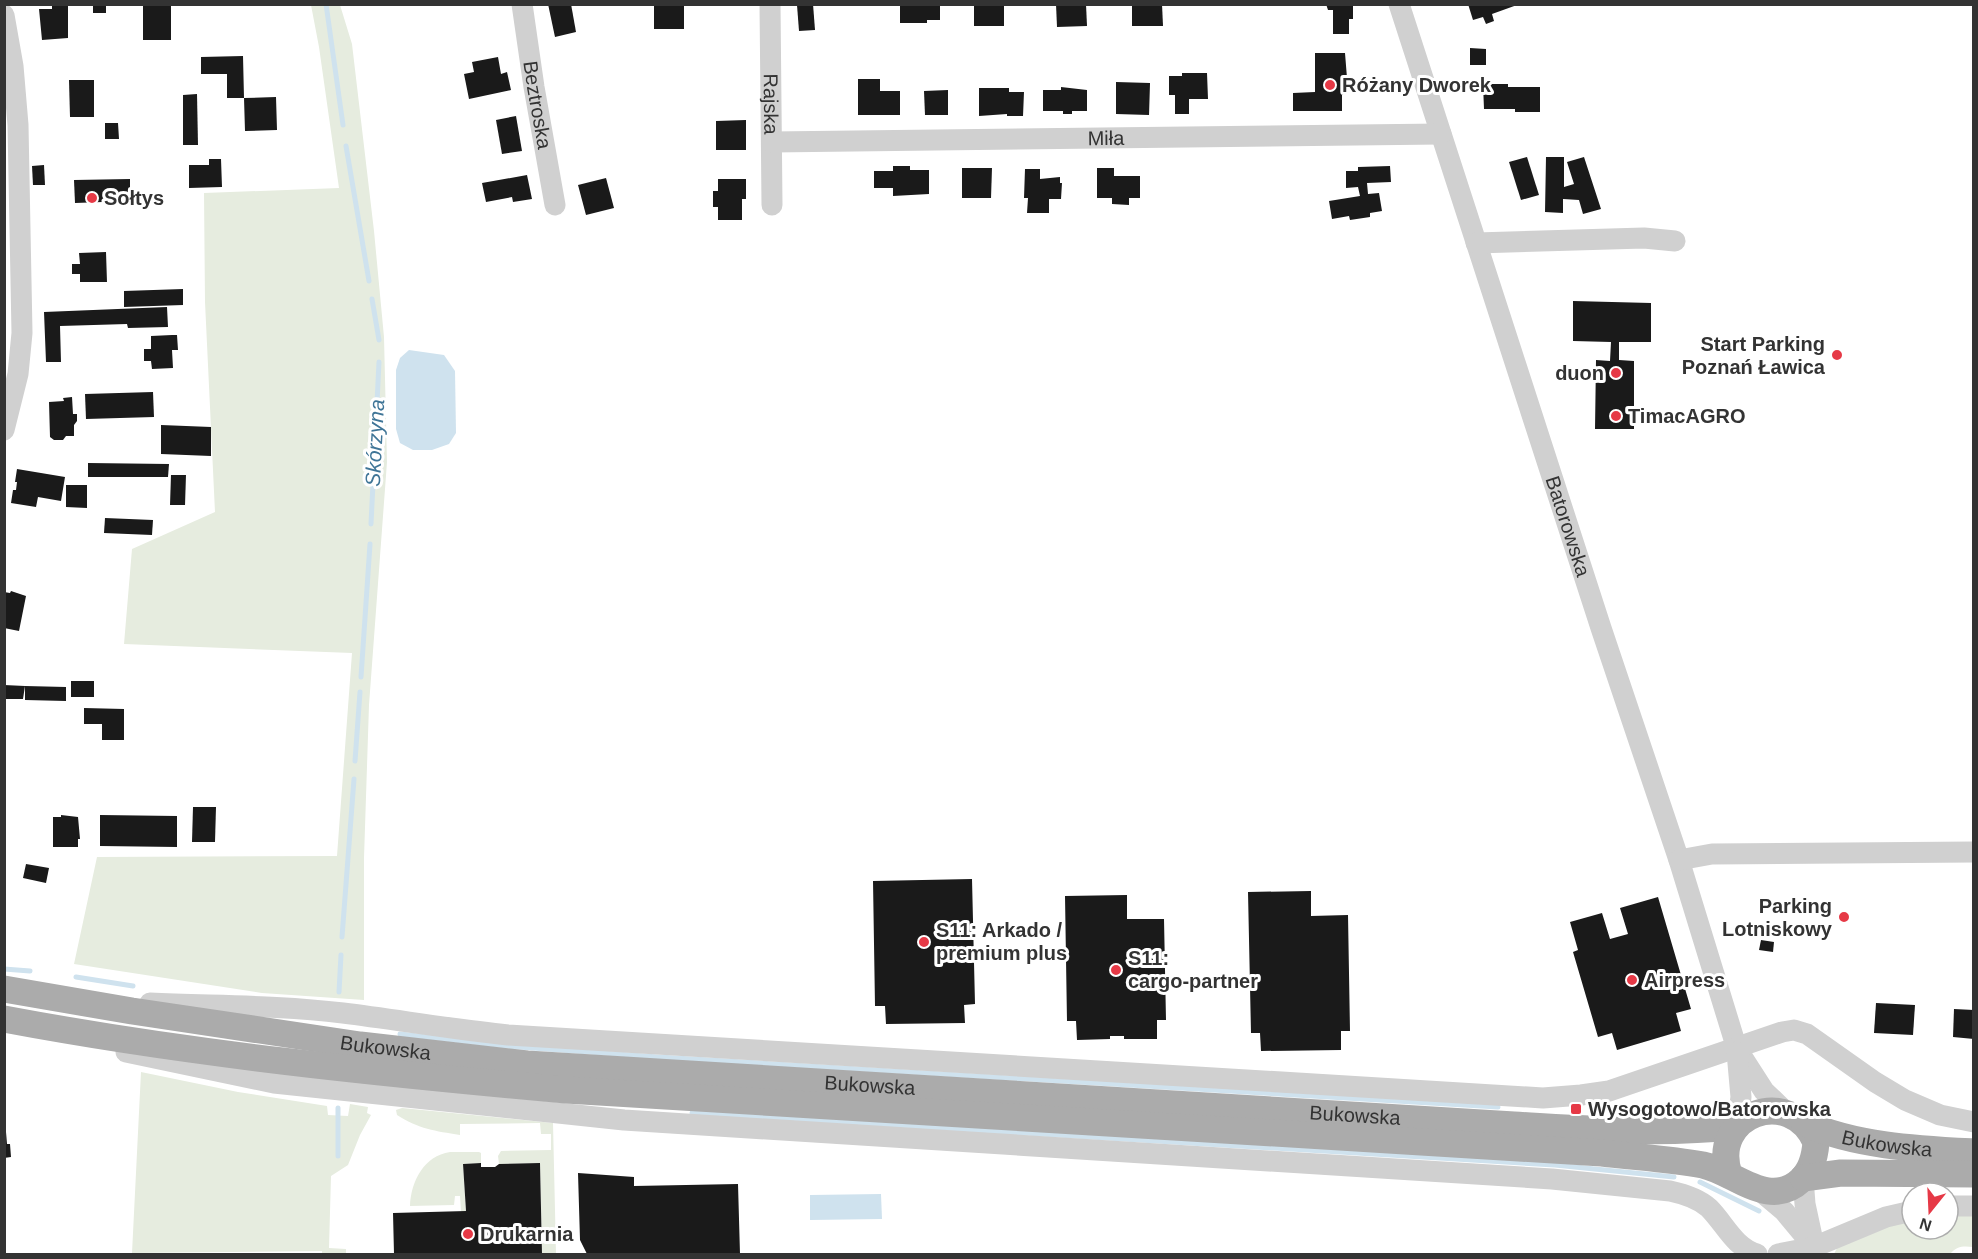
<svg xmlns="http://www.w3.org/2000/svg" width="1978" height="1259" viewBox="0 0 1978 1259" font-family="Arial,sans-serif">
<rect width="100%" height="100%" fill="#fff"/>
<g fill="#e6ecdf">
<polygon points="311,5 340,5 352,44 374,231 384,337 387,462 369,705 364,858 364,1000 262,993 74,964 97,857 337,856 352,653 124,644 132,549 215,512 205,302 204,193 339,188 319,47"/>
<polygon points="141,1072 238,1092 327,1106 328,1115 348,1116 350,1104 368,1107 367,1113 371,1115 360,1135 348,1165 331,1176 329,1248 346,1249 346,1254 322,1254 322,1251 132,1253"/>
<path d="M402,1108L553,1123L556,1254H542L540,1163L499,1164L498,1156L501,1151L551,1150V1134H541L540,1123L460,1124V1135C435,1131 419,1129 397,1115L396,1110Z"/>
<path d="M450,1152H479L481,1153V1163L463,1164L466,1211H461L460,1196H455L454,1205L410,1206C411,1181 424,1156 450,1152Z"/>
<path d="M1973,1211V1247C1963,1246 1957,1246 1950,1254H1834L1837,1248L1912,1217V1229H1948V1212Z"/>
</g>
<g fill="#cfe2ee">
<polygon points="409,350 444,355 455,371 456,433 449,444 432,450 413,450 400,443 396,429 396,370 400,358"/>
<polygon points="881,1194 882,1219 810,1220 810,1195"/>
</g>
<g fill="none" stroke-linecap="round" stroke-linejoin="round">
<g stroke="#cfe2ee" stroke-width="5">
<polyline points="326,4 343,125"/>
<polyline points="346,146 369,281"/>
<polyline points="372,299 379,340"/>
<polyline points="371,524 379,362"/>
<polyline points="361,677 370,544"/>
<polyline points="355,761 360,692"/>
<polyline points="342,937 354,779"/>
<polyline points="4,969 30,971"/>
<polyline points="76,977 133,986"/>
<polyline points="339,992 341,955"/>
<polyline points="400,1034 506,1046 658,1057 1498,1107"/>
<polyline points="692,1113 1555,1165 1674,1177"/>
<polyline points="338,1156 338,1108"/>
<polyline points="1700,1182 1759,1211"/>
</g>
</g>
<g fill="#1a1a1a">
<polygon points="52,4 68,4 68,38 42,40 39,9 52,9"/>
<rect x="93" y="4" width="13" height="9"/>
<rect x="143" y="4" width="28" height="36"/>
<polygon points="548,4 571,4 576,32 555,37"/>
<rect x="654" y="4" width="30" height="25"/>
<polygon points="804,4 813,4 815,30 799,31 797,5"/>
<rect x="974" y="4" width="30" height="22"/>
<polygon points="1056,4 1086,4 1087,26 1057,27"/>
<polygon points="1132,4 1162,4 1163,26 1132,26"/>
<polygon points="1326,4 1353,4 1353,19 1349,19 1349,34 1333,34 1333,10 1328,10"/>
<polygon points="1468,4 1517,4 1517,5 1492,14 1494,21 1486,24 1483,17 1473,20"/>
<polygon points="900,5 940,5 940,20 927,20 927,23 900,23"/>
<polygon points="1470,48 1486,49 1486,65 1470,65"/>
<polygon points="1315,53 1345,53 1347,78 1346,95 1342,95 1342,111 1293,111 1293,93 1315,92"/>
<polygon points="243,56 244,98 276,97 277,130 245,131 244,98 227,98 227,74 201,74 201,57"/>
<polygon points="498,57 501,74 507,72 511,90 469,99 464,74 474,72 472,62"/>
<polygon points="1182,73 1207,73 1208,99 1189,99 1189,114 1175,114 1175,95 1169,95 1169,76 1182,76"/>
<polygon points="858,79 880,79 880,91 900,91 900,115 858,115"/>
<polygon points="69,80 94,80 94,117 70,117"/>
<polygon points="1116,82 1150,83 1149,115 1116,114"/>
<polygon points="1483,84 1508,84 1508,87 1540,87 1540,112 1515,112 1515,109 1484,109"/>
<polygon points="1061,87 1087,90 1087,111 1072,111 1072,114 1063,114 1063,111 1043,111 1043,90 1061,90"/>
<polygon points="979,88 1009,88 1009,92 1024,92 1023,116 1007,116 1007,114 979,116"/>
<polygon points="948,90 948,115 925,115 924,91"/>
<polygon points="197,94 198,145 183,145 183,95"/>
<polygon points="516,116 522,151 502,154 496,120"/>
<polygon points="746,120 746,150 716,150 716,121"/>
<polygon points="105,123 118,123 119,139 105,139"/>
<polygon points="1527,157 1539,195 1521,200 1509,162"/>
<polygon points="1546,157 1564,157 1564,187 1574,184 1567,162 1584,157 1601,209 1583,214 1579,200 1563,199 1563,213 1545,212"/>
<polygon points="209,159 221,159 222,187 189,188 189,165 209,165"/>
<polygon points="44,165 45,185 33,185 32,166"/>
<polygon points="893,166 910,166 910,170 929,170 929,194 893,196 893,188 874,188 874,171 893,171"/>
<polygon points="1390,166 1391,182 1367,183 1368,194 1379,193 1382,211 1370,213 1370,217 1350,220 1349,216 1332,219 1329,201 1360,196 1358,187 1346,188 1346,171 1358,171 1358,167"/>
<polygon points="962,168 992,168 991,198 962,198"/>
<polygon points="1097,168 1114,168 1114,176 1140,176 1140,198 1129,198 1129,205 1112,204 1112,198 1097,198"/>
<polygon points="1025,169 1040,169 1040,179 1060,177 1060,183 1062,183 1061,199 1049,199 1049,213 1027,213 1028,198 1024,198"/>
<polygon points="527,175 532,199 513,202 512,197 486,202 482,183"/>
<polygon points="606,178 614,208 586,215 578,185"/>
<polygon points="130,179 130,201 75,203 74,180"/>
<polygon points="718,179 746,179 746,199 742,199 742,220 718,220 718,207 713,207 713,191 718,191"/>
<polygon points="106,252 107,282 80,282 80,274 72,274 72,264 80,264 79,253"/>
<polygon points="183,289 183,305 124,307 124,291"/>
<polygon points="1573,301 1651,303 1651,342 1619,342 1619,360 1634,361 1634,429 1595,429 1596,360 1610,361 1611,342 1573,341"/>
<polygon points="167,307 168,327 128,328 127,324 60,326 61,362 46,362 44,312"/>
<polygon points="172,335 177,335 178,350 172,350 173,368 152,369 151,361 144,361 144,349 151,349 151,336"/>
<polygon points="153,392 154,417 86,419 85,394"/>
<polygon points="72,397 73,414 77,414 77,421 74,425 74,436 66,436 63,440 54,440 50,437 49,402 64,401 63,398"/>
<polygon points="161,425 211,427 211,456 161,454"/>
<polygon points="88,463 169,464 168,477 88,477"/>
<polygon points="17,469 65,477 61,501 38,497 36,507 11,503 13,490 16,490 17,482 15,482"/>
<polygon points="171,475 186,475 185,505 170,505"/>
<polygon points="66,485 87,485 87,508 66,507"/>
<polygon points="105,518 153,520 152,535 104,533"/>
<polygon points="11,591 26,596 19,631 4,628 4,592 10,593"/>
<rect x="71" y="681" width="23" height="16"/>
<polygon points="4,685 25,686 23,699 4,699"/>
<polygon points="25,686 66,687 66,701 25,700"/>
<polygon points="84,708 124,709 124,740 102,740 102,724 84,724"/>
<polygon points="193,807 216,807 215,842 192,842"/>
<polygon points="61,815 78,817 80,839 78,839 78,847 53,847 53,817 61,817"/>
<polygon points="100,815 177,816 177,847 100,846"/>
<polygon points="26,864 49,868 46,883 23,878"/>
<polygon points="972,879 975,1004 964,1005 965,1023 886,1024 885,1006 875,1006 873,881"/>
<polygon points="1311,891 1311,916 1348,915 1350,1031 1341,1031 1341,1050 1261,1051 1260,1033 1251,1033 1248,892"/>
<polygon points="1127,895 1127,919 1164,919 1166,1020 1157,1020 1157,1039 1124,1039 1124,1036 1110,1036 1110,1039 1077,1040 1076,1021 1067,1021 1065,896"/>
<polygon points="1658,897 1691,1009 1676,1013 1681,1031 1617,1050 1612,1033 1598,1037 1573,952 1578,950 1570,922 1602,913 1610,939 1628,934 1620,908"/>
<polygon points="1761,940 1774,942 1773,952 1759,950"/>
<polygon points="1876,1003 1915,1005 1913,1035 1874,1033"/>
<polygon points="1954,1009 1974,1010 1974,1039 1953,1037"/>
<polygon points="4,1132 6,1132 7,1144 10,1144 11,1157 4,1158"/>
<polygon points="481,1163 481,1167 495,1167 499,1164 540,1163 542,1254 394,1254 393,1213 466,1211 463,1164"/>
<polygon points="578,1173 634,1177 634,1186 738,1184 740,1254 587,1254 580,1240"/>
</g>
<g fill="none" stroke-linecap="round" stroke-linejoin="round">
<g stroke="#d0d0d0" stroke-width="21">
<path id="s1" d="M522,4L534,87L555,205"/>
<path id="s2" d="M770,4L772,205"/>
<path id="s3" d="M1399,4L1601,628L1679,860L1737,1049L1764,1091L1788,1114"/>
<polyline points="4,15 13,66 18,125 22,333 18,374 4,430"/>
<path id="s4" d="M772,142L1441,134"/>
<polyline points="1476,243 1644,238 1675,241"/>
<polyline points="1679,860 1712,854 1974,852"/>
<path d="M150,1003C214,1006 279,1005 343,1013C398,1020 453,1029 508,1035L1543,1098L1581,1095L1609,1091L1782,1032L1794,1030L1807,1034L1875,1082L1905,1100L1940,1115L1974,1122"/>
<path d="M126,1052L274,1083L624,1120L1552,1179L1670,1191C1684,1194 1698,1198 1709,1208C1725,1224 1734,1247 1757,1254"/>
<polyline points="1737,1052 1741,1097 1737,1126"/>
<polyline points="1803,1178 1805,1204 1814,1246"/>
<polyline points="1759,1190 1784,1211 1814,1247"/>
<polyline points="1948,1206 1974,1206"/>
<polyline points="1778,1254 1814,1247 1886,1217 1912,1211"/>
</g>
<g stroke="#ababab" stroke-width="27">
<path id="s5" d="M4,989L132,1011L360,1045L527,1064L1514,1125C1588,1129 1664,1135 1737,1126"/>
<path d="M4,1019C190,1054 378,1073 566,1090L1602,1153C1635,1157 1670,1159 1703,1165C1735,1172 1769,1210 1801,1180C1811,1171 1815,1156 1816,1142C1790,1084 1709,1115 1729,1174"/>
<path id="s6" d="M1804,1123C1855,1146 1918,1149 1974,1152"/>
<polyline points="1803,1178 1841,1173 1974,1174"/>
</g>
</g>
<g fill="#e63946" stroke="#fff" stroke-width="2">
<circle cx="1330" cy="85" r="6"/>
<circle cx="92" cy="198" r="6"/>
<circle cx="1837" cy="355" r="6"/>
<circle cx="1616" cy="373" r="6"/>
<circle cx="1616" cy="416" r="6"/>
<circle cx="1844" cy="917" r="6"/>
<circle cx="924" cy="942" r="6"/>
<circle cx="1116" cy="970" r="6"/>
<circle cx="1632" cy="980" r="6"/>
<rect x="1570" y="1103" width="12" height="12" rx="3"/>
<circle cx="468" cy="1234" r="6"/>
</g>
<g text-anchor="middle" stroke-width="6" stroke-linejoin="round" paint-order="stroke">
<g font-size="20" font-weight="bold" fill="#333" stroke="#fff" text-anchor="start">
<text x="1342" y="92">Różany Dworek</text>
<text x="104" y="205">Sołtys</text>
<text x="1825" y="351" text-anchor="end">Start Parking<tspan x="1825" dy="23">Poznań Ławica</tspan></text>
<text x="1604" y="380" text-anchor="end">duon</text>
<text x="1628" y="423">TimacAGRO</text>
<text x="1832" y="913" text-anchor="end">Parking<tspan x="1832" dy="23">Lotniskowy</tspan></text>
<text x="936" y="937">S11: Arkado /<tspan x="936" dy="23">premium plus</tspan></text>
<text x="1128" y="965">S11:<tspan x="1128" dy="23">cargo-partner</tspan></text>
<text x="1644" y="987">Airpress</text>
<text x="1588" y="1116">Wysogotowo/Batorowska</text>
<text x="480" y="1241">Drukarnia</text>
</g>
<g font-size="20" fill="#333" stroke="#fff">
<text dy="7" stroke="none"><textPath href="#s1" startOffset="102">Beztroska</textPath></text>
<text dy="7" stroke="none"><textPath href="#s2" startOffset="100">Rajska</textPath></text>
<text dy="7" stroke="none"><textPath href="#s4" startOffset="334">Miła</textPath></text>
<text dy="7" stroke="none"><textPath href="#s3" startOffset="549">Batorowska</textPath></text>
<text dy="7" stroke="none"><textPath href="#s5" startOffset="386">Bukowska</textPath></text>
<text dy="7" stroke="none"><textPath href="#s5" startOffset="872">Bukowska</textPath></text>
<text dy="7" stroke="none"><textPath href="#s5" startOffset="1358">Bukowska</textPath></text>
<text dy="7" stroke="none"><textPath href="#s6" startOffset="86">Bukowska</textPath></text>
</g>
<g font-size="21" font-style="italic" fill="#3f7597" stroke="#fff">
<text transform="translate(375 443) rotate(-87)" y="7">Skórzyna</text>
</g>
</g>
<rect width="1978" height="1259" fill="none" stroke="#333333" stroke-width="12"/>
<g transform="translate(1930 1211) rotate(198)"><circle r="28" fill="#ffffff" stroke="#adadad" stroke-width="1.5"/>
<path d="M0-4.5L10 22L0 15L-10 22Z" fill="#e63946"/>
<text y="-9" font-size="16" font-weight="bold" text-anchor="middle" fill="#333333">N</text>
</g>
</svg>
